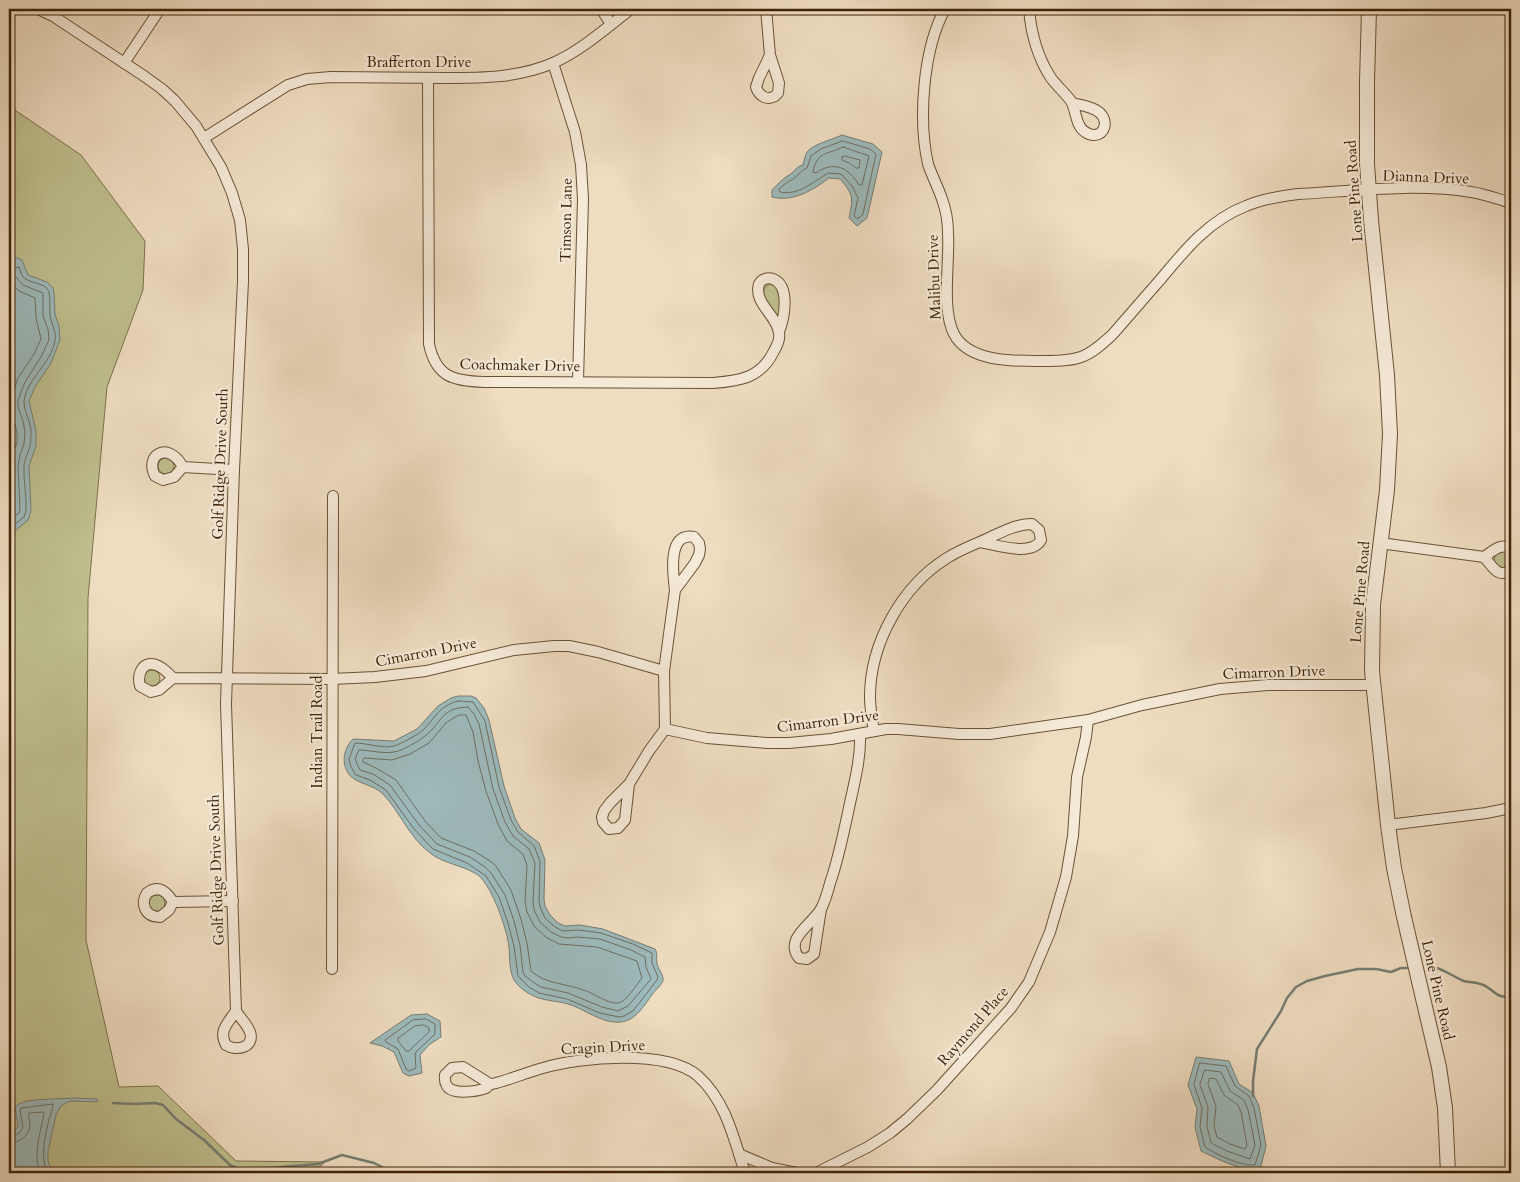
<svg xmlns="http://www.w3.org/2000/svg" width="1520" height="1182" viewBox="0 0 1520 1182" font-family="Cardo,serif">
<rect width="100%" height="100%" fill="#efddc1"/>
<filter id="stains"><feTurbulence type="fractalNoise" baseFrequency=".004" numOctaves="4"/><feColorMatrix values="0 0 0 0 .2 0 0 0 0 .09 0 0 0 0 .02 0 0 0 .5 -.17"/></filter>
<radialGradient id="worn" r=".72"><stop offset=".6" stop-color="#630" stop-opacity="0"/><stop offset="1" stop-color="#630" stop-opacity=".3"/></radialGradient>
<g fill="#bfbf8f" stroke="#7e714a">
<polygon points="9,106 81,155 145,241 143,290 107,387 88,598 86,940 119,1087 158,1086 236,1161 323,1162 323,1164 311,1173 9,1173"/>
<path d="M770,284H772C783,292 780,306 779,319C772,310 762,300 764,288Z"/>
<circle cx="166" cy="466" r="8"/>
<polygon points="1500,550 1511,552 1511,567 1502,570 1494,562 1495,555"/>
<circle cx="152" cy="678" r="8"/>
<circle cx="157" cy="903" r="8"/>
</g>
<g fill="#9dbabc" stroke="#777e73">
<path d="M842,135L873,144L882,152L867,218L857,226L849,218C853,198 854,195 840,179L829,178C812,191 793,202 772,197V190C778,184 782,179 789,175C795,172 796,166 803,165C804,161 805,155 807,152C813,144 832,140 842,135Z"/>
<polygon points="15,257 22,260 28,275 47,282 53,288 54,293 55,314 59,326 60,340 51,363 35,387 29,401 36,431 36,446 29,466 31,511 28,520 9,536 9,267"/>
<path d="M458,696H471L476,698L484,708L489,720L504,786L515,818L521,829L539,843L545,860L544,899L545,906L550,915L558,923L565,926L580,925L603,929L655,949C658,954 656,958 657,963C658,970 664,974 663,981C661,985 657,989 654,992C645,1004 637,1020 621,1022C602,1024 585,1009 568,1004C554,1000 540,1001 528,993C523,990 517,985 514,980C509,971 510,957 509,947C507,929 492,886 478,875C463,865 444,864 430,853C409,837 400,812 383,794C373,784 355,784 348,773C341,762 344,748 353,739L394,741L417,729L438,706L451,698Z"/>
<polygon points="427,1014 440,1021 441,1037 430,1044 420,1055 422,1073 409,1076 403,1073 394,1052 382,1046 370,1043 411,1015"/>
<polygon points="1196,1057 1229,1061 1239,1084 1253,1093 1259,1106 1266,1146 1260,1170 1247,1170 1222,1161 1201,1151 1195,1127 1197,1109 1188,1085"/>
<path d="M51,1099L76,1098L97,1099L98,1101L97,1102L70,1101L61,1106L56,1115L48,1151V1161L53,1173H9V1134L15,1130L18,1126L15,1107C23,1099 40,1100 51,1099Z"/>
</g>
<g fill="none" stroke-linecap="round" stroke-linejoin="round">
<g stroke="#6e6e61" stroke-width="1">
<path d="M843,141L870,149L876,154L863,214L859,218H856L854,216L858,198L852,186L841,174L828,173C813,182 798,196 780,192L779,189C784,184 788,182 793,179C799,175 800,171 807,168L811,156L821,149Z"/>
<path d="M843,147L869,156L862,185H859C849,168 834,160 816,173L813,172C817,151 827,155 843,147Z"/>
<polygon points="845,156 860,160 859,168 856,168 849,163 842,160 842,157"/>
<path d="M9,270L19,267C20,270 21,274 23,277C30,284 46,282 49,292C51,299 49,308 50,315C51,324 57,332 55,341C51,364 26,379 24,402C24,412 31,421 31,432C31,436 31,442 30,447C28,453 25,458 24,465C23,480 27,495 26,511L24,517L9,529"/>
<polyline points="9,276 15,276 23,285 43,293 43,316 48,329 49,340 41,357 25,382 18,400 18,407 23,421 25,432 24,444 20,455 18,466 20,509 19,513 9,521"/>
<polyline points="9,284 12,284 19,291 35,298 36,318 41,339 34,354 18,378 11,399 11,408 17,432 17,443 12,455 10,466 13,507 9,512"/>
<path d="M458,701L473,702L485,721L499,787L511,820L518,832L534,846L540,861L539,900L540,907L545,918L555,927L563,931L579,930L601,933L633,944L652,953V963L658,977L657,980L633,1011L624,1016L619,1017L600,1013L567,999L539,993L529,987L518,976L514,946L508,923L499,897L486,876L467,863L433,849L414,829L386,790L370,780L356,775L351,767L349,759L355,743C368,743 382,749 394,746C401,744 417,735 422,731C435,719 438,706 458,701Z"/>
<path d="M468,707L474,714L479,724L493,789L505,822L513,836L529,849L535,863L533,900L534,910L540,922L551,932L561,937L569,938L578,937L600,939L631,950L645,957L646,967L651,979L628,1006L618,1011L602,1007L568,993L541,987L533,982L525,976L523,972L520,945L514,921L505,895L491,873L485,867L470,857L437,844L419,825L390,785L373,774L360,770L355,759L359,750C371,750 385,755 398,751C405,749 419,741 425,736C443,722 440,708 468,707Z"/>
<path d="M459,715H466L473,732L478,761L486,791L498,824L507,841L523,854L527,865L525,901L527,912L534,926L547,938L559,944L597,947L637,961L642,978C637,984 626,1002 618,1003C608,1004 595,994 586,991C567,983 547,985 531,971L527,943L521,919L511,890L496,866L490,861L474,851L441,838L425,821L396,780L376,768L363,762V759L365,758L392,760L410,754L429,743L446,723Z"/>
<polygon points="426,1019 435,1024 435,1034 416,1052 415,1055 416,1068 409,1071 406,1069 398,1049 386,1042 385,1040 413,1020"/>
<polygon points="424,1025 429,1028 429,1032 409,1051 406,1051 398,1041 398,1038 415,1026"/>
<path d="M1200,1063L1226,1066L1235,1086L1249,1096L1254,1108L1261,1145L1255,1165C1240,1166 1217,1155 1205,1147L1200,1127L1202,1108L1194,1085Z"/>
<polygon points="1205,1070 1221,1072 1230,1091 1244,1100 1248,1110 1255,1145 1250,1159 1227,1151 1211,1143 1207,1126 1208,1107 1200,1085"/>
<polygon points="1210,1078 1216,1079 1224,1095 1238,1105 1241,1112 1247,1145 1245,1149 1230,1144 1217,1137 1214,1126 1216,1106 1208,1084"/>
<path d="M9,1138L18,1134L23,1128L20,1110L21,1108L53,1104C53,1109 51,1114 49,1119C45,1138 40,1155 47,1173"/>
<path d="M9,1144C18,1143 29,1136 30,1126C30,1121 28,1118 29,1113L43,1112L44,1114C40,1134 33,1154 40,1173"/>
</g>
<g stroke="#777e73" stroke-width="2.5">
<path d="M1432,967C1441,967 1455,978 1464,981C1472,983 1480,982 1487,987C1498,994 1496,997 1511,997"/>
<polyline points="1253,1096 1253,1081 1257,1049 1281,1011 1287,998 1296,987 1307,981 1325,976 1358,969 1376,969 1391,972 1401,968 1407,968"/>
<polyline points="113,1103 135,1104 155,1103 163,1105 176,1119 204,1140 230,1165 243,1171 269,1168 318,1164 342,1155 374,1163 382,1167 388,1173"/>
</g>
<defs>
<g id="minor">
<path d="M38,9L53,16L144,76L162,89L175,101L196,126L221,167L232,193L240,220L243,249V281L234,470L226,704L236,1011C228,1023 218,1031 226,1045C237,1052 255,1047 250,1032C247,1024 240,1018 236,1011"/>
<polyline points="601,9 611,24"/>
<path d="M766,9L770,55L779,83L778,93L775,96C767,101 759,96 756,87L759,78L770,55"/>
<path d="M945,9C923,49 918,119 928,164C932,176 938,187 942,199C946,210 948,221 948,233C950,261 941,309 954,334C969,363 1017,361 1044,361C1056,361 1070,361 1081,357C1093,353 1103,343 1112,335C1128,317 1144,298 1160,280C1184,251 1209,220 1246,206C1263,199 1281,196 1298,194C1353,191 1417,183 1471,192C1485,194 1498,199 1511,203"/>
<path d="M1029,9C1031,33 1038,58 1051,78C1057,86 1065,93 1071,101C1077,112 1075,129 1089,134C1103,139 1110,123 1100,113C1094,107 1081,105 1072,103"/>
<polyline points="124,63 160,9"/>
<polyline points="553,63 575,132 581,165 583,199 578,381"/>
<path d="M428,78L429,344C436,377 453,381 484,382L713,383C740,381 761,378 774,351C777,346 780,338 779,333C777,315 753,303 759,284C762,279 767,277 773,279C791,286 784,319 779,332"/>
<path d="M204,138L288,85L307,79L331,77C369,77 407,78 445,78C482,78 518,78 553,63C582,50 606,28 631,9"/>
<path d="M183,467L174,477L163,480L155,476C144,455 168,440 183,467L234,470"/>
<path d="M1380,543L1484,557C1493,566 1496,578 1511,571"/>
<path d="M1484,557C1493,551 1500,543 1511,548"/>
<path d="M173,678L159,690L151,692L140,686C137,675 142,660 156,665C163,667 168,673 173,678L332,679L375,677L426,671L514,650L554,646H569L598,652L664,671"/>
<polyline points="665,729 707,738 767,743 789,743 831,739 886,729 898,729 959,734 990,734 1088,720 1142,705 1220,689 1268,685 1373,685"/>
<path d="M665,729L664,671L675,590L695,563L699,555L700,549L699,543L694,537C667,531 673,575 675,590"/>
<path d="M874,731C872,720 870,708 870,697C870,643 902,586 947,558C958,551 970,546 982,541C998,534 1015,524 1032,524L1039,530L1041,540C1032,557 996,545 980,542"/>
<polyline points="629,784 625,820 618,828 609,829 603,822 602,817 604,811 610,803 629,784 649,751 665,729"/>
<polyline points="1388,825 1486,813 1511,808"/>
<path d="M173,902L169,910L160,917C145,917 140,904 147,893C159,884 167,892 173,902L233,901"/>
<path d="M821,909L814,954L807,959L799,958C783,938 815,923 822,907C827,897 829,885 833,874C840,851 845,827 850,803C855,780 861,757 860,734"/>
<polyline points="332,969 333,496"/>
<path d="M490,1084L463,1067L452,1068L445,1075C444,1083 447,1090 456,1091C463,1093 479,1091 486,1088C490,1085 487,1085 492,1084C509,1080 525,1073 543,1068C580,1057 667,1049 698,1076C726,1101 734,1139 745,1173"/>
<polyline points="739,1154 772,1168 797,1173"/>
<polyline points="816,1173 868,1147 890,1133 907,1119 937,1090 1011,1008 1029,982 1050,932 1066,877 1073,836 1077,777 1086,737 1088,720"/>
</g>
<polyline id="tertiary" points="1369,9 1367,82 1367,164 1371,220 1387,375 1390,434 1387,490 1373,605 1372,671 1388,825 1394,868 1404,917 1439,1067 1445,1108 1448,1173"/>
</defs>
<use href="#minor" stroke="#6a5235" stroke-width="12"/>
<use href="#tertiary" stroke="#6a5235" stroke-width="16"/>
<use href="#minor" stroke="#f5e9d7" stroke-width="10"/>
<use href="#tertiary" stroke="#f5e9d7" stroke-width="14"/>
</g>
<g text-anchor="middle" stroke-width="4.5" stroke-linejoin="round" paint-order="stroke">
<g font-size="15" fill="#3e2306" stroke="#f5e9d7">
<text x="419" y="67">Brafferton Drive</text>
<text transform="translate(1426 177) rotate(2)" y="5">Dianna Drive</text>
<text transform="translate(1354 191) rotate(-94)" y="5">Lone Pine Road</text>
<text transform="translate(566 220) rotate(-89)" y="5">Timson Lane</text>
<text transform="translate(934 277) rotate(-92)" y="5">Malibu Drive</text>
<text transform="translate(520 365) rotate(1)" y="5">Coachmaker Drive</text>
<text transform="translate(220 464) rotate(-88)" y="5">Golf Ridge Drive South</text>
<text transform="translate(1360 592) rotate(-85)" y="5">Lone Pine Road</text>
<text transform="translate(426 652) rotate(-11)" y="5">Cimarron Drive</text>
<text transform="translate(1274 672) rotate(-2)" y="5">Cimarron Drive</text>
<text transform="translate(828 721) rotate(-7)" y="5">Cimarron Drive</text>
<text transform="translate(317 732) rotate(-90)" y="5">Indian Trail Road</text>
<text transform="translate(216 870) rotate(-92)" y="5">Golf Ridge Drive South</text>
<text transform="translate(1438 990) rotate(77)" y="5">Lone Pine Road</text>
<text transform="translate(973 1026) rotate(-49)" y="5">Raymond Place</text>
<text transform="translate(603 1047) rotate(-3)" y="5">Cragin Drive</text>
</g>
</g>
<rect width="1520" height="1182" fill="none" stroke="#efddc1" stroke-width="30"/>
<rect x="10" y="10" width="1500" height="1162" fill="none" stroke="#3e2306" stroke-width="2.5"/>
<rect x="15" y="15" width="1490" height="1152" fill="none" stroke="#3e2306"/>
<rect width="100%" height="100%" filter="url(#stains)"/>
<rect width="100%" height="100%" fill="url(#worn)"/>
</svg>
